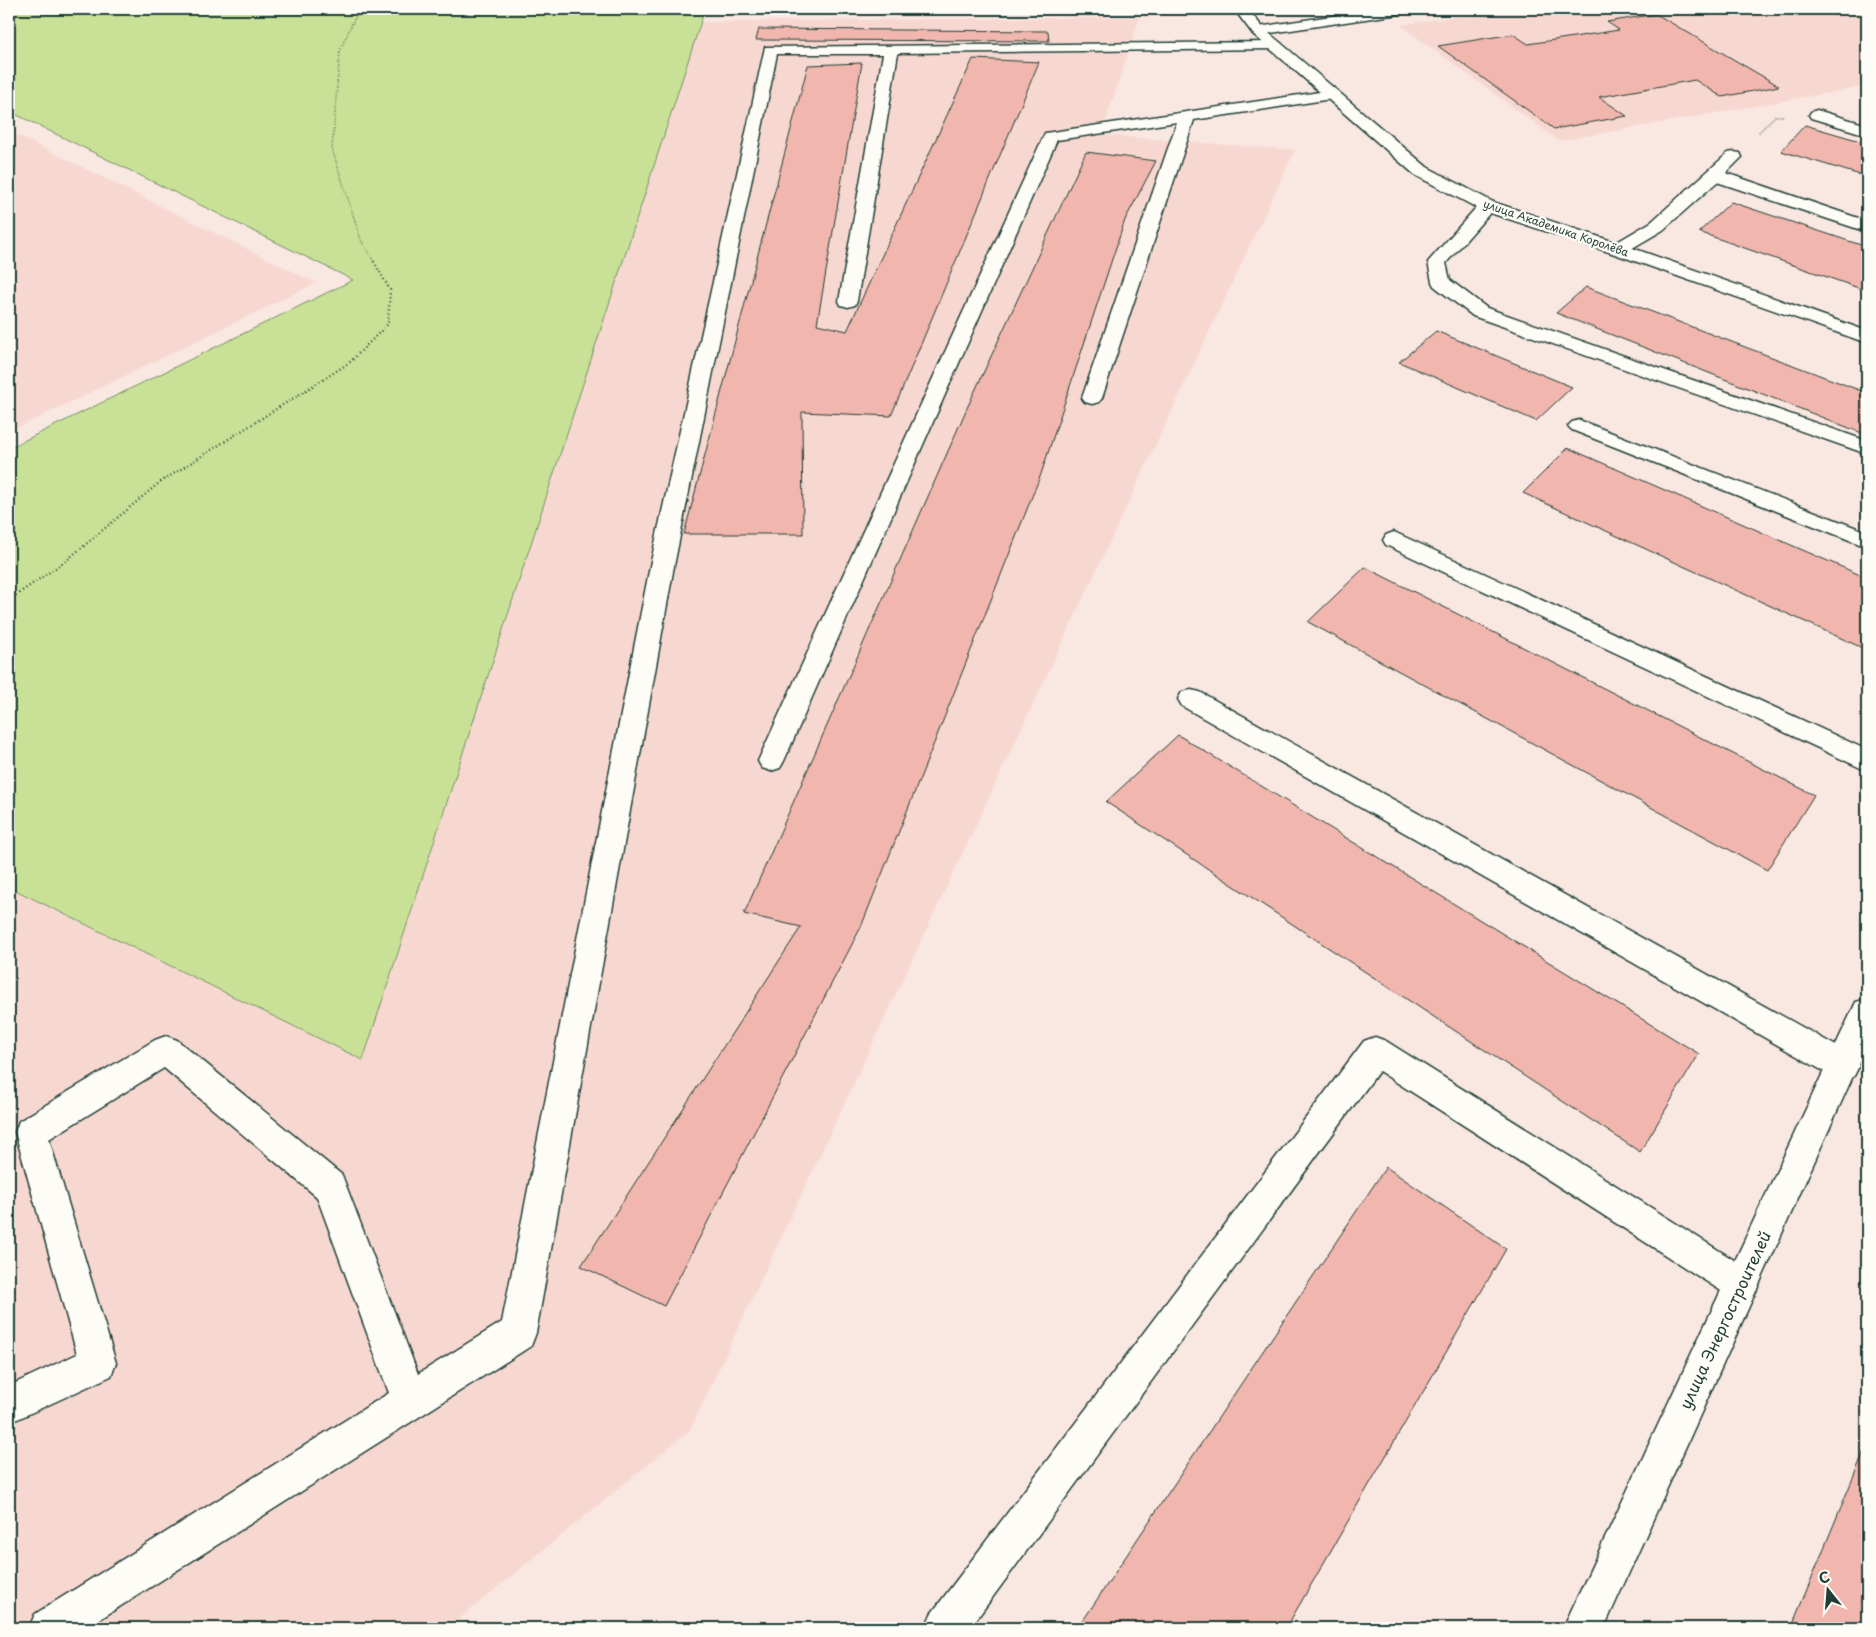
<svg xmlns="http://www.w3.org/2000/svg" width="1876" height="1637" viewBox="0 0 1876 1637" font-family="'Playpen Sans',sans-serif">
<rect width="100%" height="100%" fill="#f9e7e1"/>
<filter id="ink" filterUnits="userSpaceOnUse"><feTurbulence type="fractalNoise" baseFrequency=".02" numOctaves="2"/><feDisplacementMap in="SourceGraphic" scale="10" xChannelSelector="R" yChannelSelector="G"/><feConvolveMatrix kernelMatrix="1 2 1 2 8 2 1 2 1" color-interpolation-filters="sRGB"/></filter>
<g filter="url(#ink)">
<g fill="#f7d8d1">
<polygon points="1504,9 1867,9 1867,86 1559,141 1400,25"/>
<polygon points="1140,17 1101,135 1295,150 690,1430 448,1628 9,1628 9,887 363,1060 700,22"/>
<polygon points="9,131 316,283 9,432"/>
</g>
<polygon fill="#c9e197" stroke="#748f66" points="9,9 705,9 363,1060 9,887 9,448 353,280 9,111"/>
<g fill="#f1b6ad" stroke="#1f3d34">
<polygon points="1656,14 1779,86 1722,97 1695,80 1599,97 1627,116 1554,129 1438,46 1513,34 1528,44 1619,30 1607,22"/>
<polygon points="759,29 1048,31 1049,41 756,40"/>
<polygon points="973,59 1039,62 891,416 802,412 803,534 684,534 808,65 862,63 817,324 847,331"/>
<polygon points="1805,125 1867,143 1867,177 1781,151"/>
<polygon points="1086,152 1156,161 1125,220 1041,474 861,927 664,1306 581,1266 801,927 744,914 967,408"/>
<polygon points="1731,202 1867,247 1867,291 1699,232"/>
<polygon points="1586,287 1867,393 1867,435 1556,313"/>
<polygon points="1436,331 1572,387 1536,421 1399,362"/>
<polygon points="1568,448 1867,578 1867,650 1523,493"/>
<polygon points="1365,567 1814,795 1767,870 1308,622"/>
<polygon points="1178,735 1699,1054 1640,1152 1106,802"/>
<polygon points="1386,1167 1506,1249 1286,1628 1078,1628"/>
<polygon points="1867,1444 1867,1628 1791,1628"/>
</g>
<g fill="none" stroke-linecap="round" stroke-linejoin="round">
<defs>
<g id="service">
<polygon points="1379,9 1413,9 1411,12 1406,13 1258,35 1253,34 1251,31 1253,28 1258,27"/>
<polygon points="1276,42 1281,43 1283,46 1281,49 898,53 857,301 855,305 848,307 841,305 839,301 883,54 777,54 674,566 536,1333 531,1346 86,1628 29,1628 35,1614 389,1393 317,1197 164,1068 49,1139 116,1363 111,1376 9,1423 9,1386 77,1354 15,1132 19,1121 155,1040 166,1036 177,1040 342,1175 418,1374 502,1322 650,566 765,47"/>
<polygon points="1333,90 1338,92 1341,95 1338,98 1194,120 1102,398 1099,402 1092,404 1085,402 1082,398 1177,122 1057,140 784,761 780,768 771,771 762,768 758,761 1045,133"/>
<polygon points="1817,110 1867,125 1867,135 1811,118 1809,115 1811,112"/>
<polygon points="1734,152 1740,153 1742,157 1726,173 1867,221 1867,232 1717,182 1663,230 1624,253 1618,254 1612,253 1609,249 1612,245 1651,222 1728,153"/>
<polygon points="1487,201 1493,202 1496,206 1446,263 1450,280 1487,308 1867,441 1867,454 1473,316 1434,286 1432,282 1428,262 1481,202"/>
<polygon points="1579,420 1867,532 1867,547 1572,430 1568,426 1572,422"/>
<polygon points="1394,532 1867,750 1867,771 1386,545 1383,540 1386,535"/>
<polygon points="1191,690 1200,692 1854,1056 1859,1066 1854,1076 1843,1080 1832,1076 1182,706 1178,699 1182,692"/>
<polygon points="1375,1037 1386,1041 1753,1272 1759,1284 1753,1296 1741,1302 1729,1296 1379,1071 970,1628 925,1628 931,1614 1364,1041"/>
</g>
<g id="minor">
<polygon points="1234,9 1248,9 1263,28 1427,167 1493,202 1624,245 1867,331 1867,343 1612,253 1481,210 1415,175 1253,34"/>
<polygon points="1867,999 1867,1045 1604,1628 1563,1628 1856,1002"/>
</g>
</defs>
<use href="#service" stroke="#1f3d34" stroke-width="3"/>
<use href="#minor" stroke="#1f3d34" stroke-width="3"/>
<g stroke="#1f3d34" stroke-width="2" stroke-dasharray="0.5 2" stroke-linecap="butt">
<polyline points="365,9 354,19 340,50 332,149 361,240 374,262"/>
<polyline points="1759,132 1775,116 1784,116"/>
</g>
<polyline stroke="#1f3d34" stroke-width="2.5" stroke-dasharray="1 3" stroke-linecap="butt" points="9,600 67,560 159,483 349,363 388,324 390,290 373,260"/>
<use href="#service" fill="#fdfcf7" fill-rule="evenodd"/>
<use href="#minor" fill="#fdfcf7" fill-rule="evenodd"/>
</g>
</g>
<g text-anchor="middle" stroke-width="4.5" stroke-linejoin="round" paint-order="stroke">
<g font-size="11" fill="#1f3d34" stroke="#fdfcf7">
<text transform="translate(1556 228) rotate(19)" y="4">улица Академика Королёва</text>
</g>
<g font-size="16" fill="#1f3d34" stroke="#fdfcf7">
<text transform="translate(1725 1320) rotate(-65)" y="6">улица Энергостроителей</text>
</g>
</g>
<rect width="1876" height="1637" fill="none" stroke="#fdfcf7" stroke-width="30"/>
<rect x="15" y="15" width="1846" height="1607" fill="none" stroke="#1f3d34" stroke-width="2" filter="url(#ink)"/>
<g transform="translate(1828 1590) rotate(343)" stroke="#fdfcf7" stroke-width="4" paint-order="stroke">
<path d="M0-4L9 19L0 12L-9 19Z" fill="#1f3d34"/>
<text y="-8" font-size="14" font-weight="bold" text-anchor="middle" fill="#1f3d34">С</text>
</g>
</svg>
